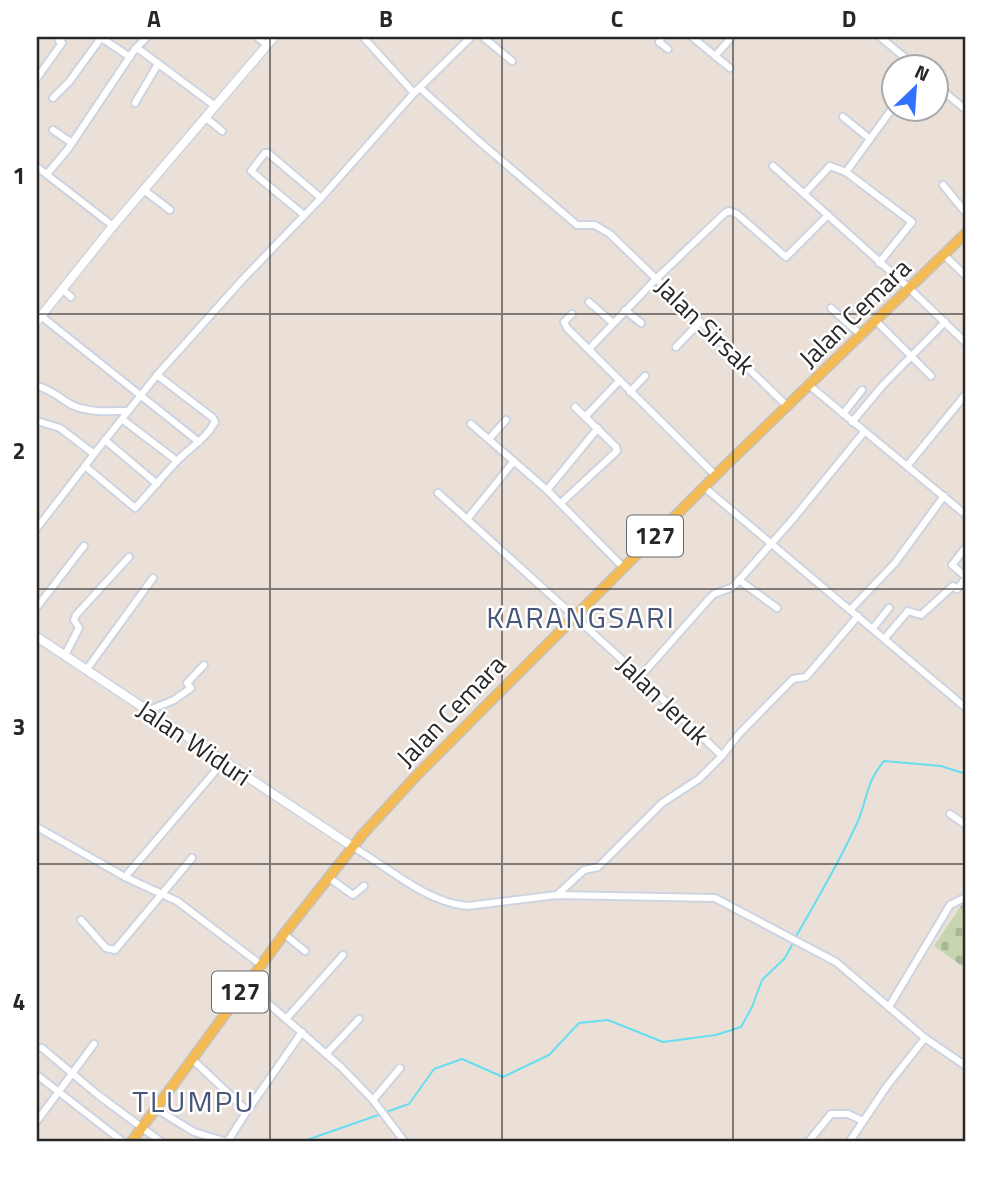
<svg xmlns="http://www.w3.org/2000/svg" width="1003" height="1178" viewBox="0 0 1003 1178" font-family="'Titillium Web',sans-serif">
<defs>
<pattern id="cemetery-stones" width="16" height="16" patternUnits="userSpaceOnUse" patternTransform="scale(1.75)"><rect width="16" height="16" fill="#c6d5af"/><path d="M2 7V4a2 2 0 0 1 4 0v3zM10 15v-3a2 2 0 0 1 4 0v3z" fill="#aab797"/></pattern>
</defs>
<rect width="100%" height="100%" fill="#ebe0d8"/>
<polygon fill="url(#cemetery-stones)" points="966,903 966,969 934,946 961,906"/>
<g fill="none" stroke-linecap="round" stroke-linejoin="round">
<g stroke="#66def1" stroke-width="2">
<path d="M795,938C817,900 840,861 858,821C868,797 866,782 884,761L941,766L966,774"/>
<polyline points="386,1112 409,1104 434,1069 462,1059 503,1077 549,1055 579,1023 608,1020 663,1042 716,1035 741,1027 752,1007 762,980 785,958 793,943"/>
<polyline points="304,1141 381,1114"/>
</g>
<defs>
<g id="street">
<polyline points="100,37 130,57"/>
<polyline points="257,37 267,45"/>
<polyline points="363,37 414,93 471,37"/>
<polyline points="483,37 512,61"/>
<polyline points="662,37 659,42 668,49"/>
<polyline points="692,37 730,68"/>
<polyline points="880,37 915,66"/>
<polyline points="135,49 147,37"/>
<polyline points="715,56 732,37"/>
<polyline points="37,78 62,43 59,41 63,37"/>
<polyline points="936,85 966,110"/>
<polyline points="420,88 481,143 577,225 595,225 610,234 788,407"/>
<polyline points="53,98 69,82 101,38"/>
<polyline points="135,103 158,64"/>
<polyline points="205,117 222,131"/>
<polyline points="843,117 870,139"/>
<polyline points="53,130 72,143"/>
<polyline points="773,166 910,289 966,343"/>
<polyline points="37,167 113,226"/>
<polyline points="47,174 68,149 135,49 140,50 215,106"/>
<polyline points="943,185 966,213"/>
<polyline points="144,190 170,210"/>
<polyline points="804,194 830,166 846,172"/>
<polyline points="304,215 251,171 265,153 268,153 321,198"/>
<polyline points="944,255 966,276"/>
<polyline points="879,263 912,222 846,172 894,106"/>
<polyline points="62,289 71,297"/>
<polyline points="589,302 613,323"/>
<polyline points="831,308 862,336"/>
<polyline points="625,310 641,323"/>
<polyline points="572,314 564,322 567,328 715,475"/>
<polyline points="41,316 199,442"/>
<polyline points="876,321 931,376"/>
<polyline points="676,347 700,322"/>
<polyline points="589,349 656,279 725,213 729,211 737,214 786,257 828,215"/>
<path d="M37,386C51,389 59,398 72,405C89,413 110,411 128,411"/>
<polyline points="810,386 966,515"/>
<polyline points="630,392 645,376"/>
<polyline points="843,414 862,390"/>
<polyline points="585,417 619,381"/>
<polyline points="122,419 177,461"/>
<polyline points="37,421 60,428 94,454 157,375 243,279 321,198 414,93"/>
<polyline points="852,422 883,385 945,322"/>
<polyline points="471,424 547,490 623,567"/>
<polyline points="489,439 506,420"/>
<polyline points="105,440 157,484"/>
<path d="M94,454L85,466L135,508C149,493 162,477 176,462C189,448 206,439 215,422L213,418L157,375"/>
<polyline points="907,466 966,394"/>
<polyline points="704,487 966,708"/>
<polyline points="547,490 598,428"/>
<polyline points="438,493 618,656 722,756"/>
<polyline points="561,503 617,451 616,447 575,407"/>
<polyline points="468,518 514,461"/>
<polyline points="37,528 85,466"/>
<polyline points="966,547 952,565 966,577"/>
<polyline points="739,580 777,608"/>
<polyline points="37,607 84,546"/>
<polyline points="851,609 895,563 944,496"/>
<polyline points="873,628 889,608"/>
<polyline points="885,638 908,611 921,615 953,586 957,589 966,578"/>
<polyline points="65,655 79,628 74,620 76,615 129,557"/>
<polyline points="87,669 153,578"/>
<polyline points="640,677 709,599 714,594 733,587 793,519 864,432"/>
<polyline points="147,711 174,700 191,688 187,683 204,665"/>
<polyline points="950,814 966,825"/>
<polyline points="37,827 125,877 177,901 260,964"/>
<path d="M353,847C388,867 425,902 467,906L557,895L715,898L836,962L925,1038L966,1066"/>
<polyline points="125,877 223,762"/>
<polyline points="328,877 353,895 364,886"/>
<polyline points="557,895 584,870 598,867 662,803 699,779 722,756 739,734 793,679 806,677 858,616"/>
<polyline points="81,920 106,948 115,950 192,858"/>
<polyline points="284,934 305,951"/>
<polyline points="246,984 341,1067 373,1100 404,1141"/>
<polyline points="890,1005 950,905 966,897"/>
<polyline points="286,1019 343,955"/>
<polyline points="42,1048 98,1095 160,1141"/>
<polyline points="326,1054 359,1019"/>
<polyline points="192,1059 247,1111 228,1141"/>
<polyline points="37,1075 122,1141"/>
<polyline points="373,1100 400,1068"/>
<polyline points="155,1108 194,1132 224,1141"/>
<polyline points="247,1111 302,1032"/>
<polyline points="37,1121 94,1044"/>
<polyline points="809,1141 831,1114 848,1114 863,1121"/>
<polyline points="850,1141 887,1086 925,1038"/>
</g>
<g id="secondary">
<polyline points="37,321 113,226 274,37"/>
<polyline points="37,637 353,847"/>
</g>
<polyline id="primary" points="132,1141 284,934 363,834 417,775 725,466 966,233"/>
</defs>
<use href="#street" stroke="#cdd4e1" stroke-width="10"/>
<use href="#secondary" stroke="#cdd4e1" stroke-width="11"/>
<use href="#primary" stroke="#c3c3c3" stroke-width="12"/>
<use href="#street" stroke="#fff" stroke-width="6"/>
<use href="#secondary" stroke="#fff" stroke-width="8"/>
<use href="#primary" stroke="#f4ba54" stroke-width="9"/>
</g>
<path fill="none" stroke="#272727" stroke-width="2" stroke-opacity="0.55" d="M270,37V1141M502,37V1141M733,37V1141M37,314H966M37,589H966M37,864H966"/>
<g text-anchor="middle" stroke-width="5" stroke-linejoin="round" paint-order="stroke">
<g fill="#fff" stroke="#686868" stroke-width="2">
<rect x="627" y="515.5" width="56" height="41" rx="5"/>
<rect x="212" y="971.5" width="56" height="41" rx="5"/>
</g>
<g font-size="24" font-weight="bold" fill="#272727">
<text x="655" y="544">127</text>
<text x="240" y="1000">127</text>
</g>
<g font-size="26" fill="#272727" stroke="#fff">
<text transform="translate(855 313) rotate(-44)" y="9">Jalan Cemara</text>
<text transform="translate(705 326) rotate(44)" y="9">Jalan Sirsak</text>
<text transform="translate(663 700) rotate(44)" y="9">Jalan Jeruk</text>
<text transform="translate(451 711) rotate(-46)" y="9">Jalan Cemara</text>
<text transform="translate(194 743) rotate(34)" y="9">Jalan Widuri</text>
</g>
<g font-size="30" letter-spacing="2" fill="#475679" stroke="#fff">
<text x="581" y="628">KARANGSARI</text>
<text x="194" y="1112">TLUMPU</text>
</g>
</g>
<rect width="1003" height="1178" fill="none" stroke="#ffffff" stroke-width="77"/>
<g transform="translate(915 88) rotate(25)"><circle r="33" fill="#ffffff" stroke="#a9a9a9" stroke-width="2"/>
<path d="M0-5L12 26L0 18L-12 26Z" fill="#3171ff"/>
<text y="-10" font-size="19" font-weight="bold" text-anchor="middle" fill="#272727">N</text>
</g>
<rect x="38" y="38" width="926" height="1102" fill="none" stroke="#272727" stroke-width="2.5"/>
<g font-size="23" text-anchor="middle" font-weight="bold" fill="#272727">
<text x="154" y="27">A</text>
<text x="386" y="27">B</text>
<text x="617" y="27">C</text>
<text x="849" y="27">D</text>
<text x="19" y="184">1</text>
<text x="19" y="459">2</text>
<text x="19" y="735">3</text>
<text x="19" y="1010">4</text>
</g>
</svg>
